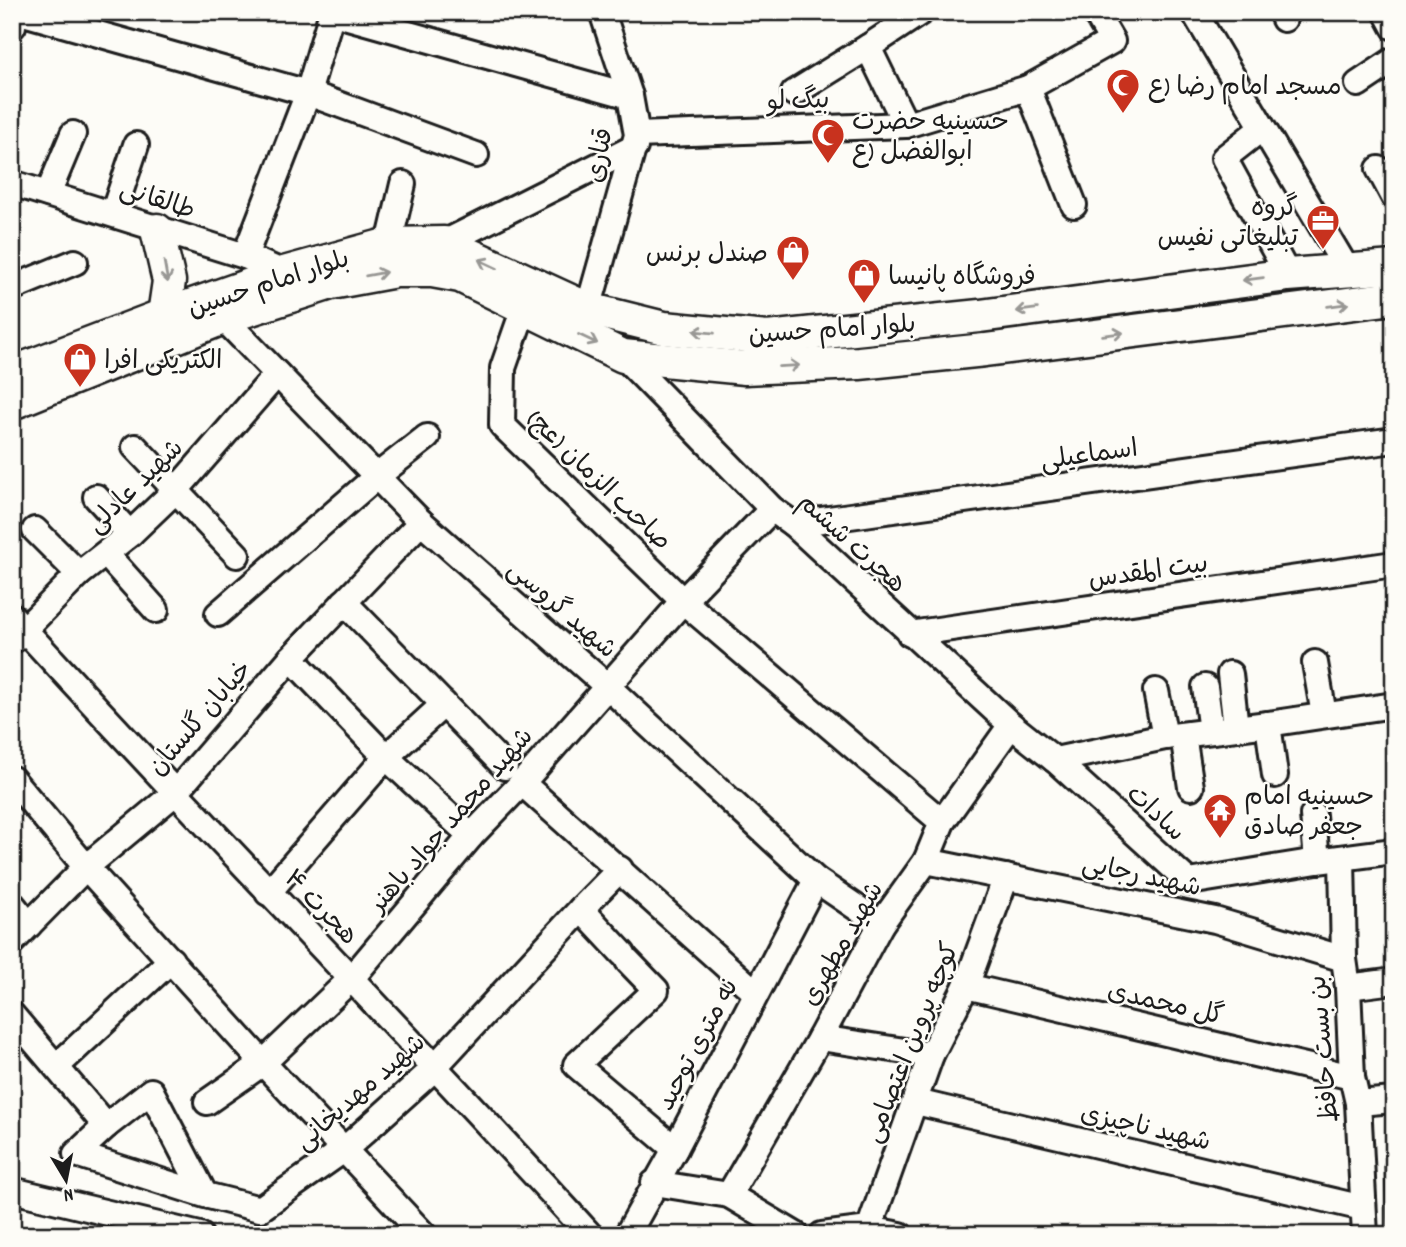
<svg xmlns="http://www.w3.org/2000/svg" width="1406" height="1247" viewBox="0 0 1406 1247" font-family="Dekko,'Playpen Sans Arabic',sans-serif">
<rect width="100%" height="100%" fill="#fdfcf7"/>
<filter id="ink" filterUnits="userSpaceOnUse"><feTurbulence type="fractalNoise" baseFrequency=".0143" numOctaves="2"/><feDisplacementMap in="SourceGraphic" scale="14" xChannelSelector="R" yChannelSelector="G"/><feConvolveMatrix kernelMatrix="1 2 1 2 8 2 1 2 1" color-interpolation-filters="sRGB"/></filter>
<g filter="url(#ink)">
<polygon fill="#e0dfdb" stroke="#7e7e7c" stroke-width="2" points="1384,1165 1394,1165 1394,1235 1388,1235"/>
<g fill="none" stroke-linecap="round" stroke-linejoin="round">
<defs>
<g id="minor">
<polyline points="330,12 630,96"/>
<polyline points="1194,12 1348,271"/>
<polyline points="1281,12 1284,19"/>
<polyline points="1386,12 1394,27"/>
<polyline points="27,14 308,93 476,155"/>
<polyline points="12,26 13,26"/>
<polyline points="1358,84 1394,60"/>
<polyline points="1028,88 1074,205"/>
<polyline points="794,93 868,47"/>
<polyline points="906,125 868,47 921,12"/>
<polyline points="1262,128 1224,158 1288,275"/>
<polyline points="637,135 906,125 1028,88 1112,41 1095,12"/>
<polyline points="1379,169 1394,197"/>
<polyline points="12,183 245,256 284,273"/>
<polyline points="48,194 73,134"/>
<polyline points="113,214 136,145"/>
<polyline points="444,243 635,147"/>
<polyline points="389,244 403,184"/>
<polyline points="245,256 308,93 332,12"/>
<polyline points="12,288 75,262"/>
<polyline points="524,308 503,368 502,425 683,601 942,822"/>
<polyline points="588,309 637,135 630,96 602,12"/>
<polyline points="223,318 421,522 608,687 816,880 881,924"/>
<polyline points="623,356 772,509 793,524 1011,725 1055,760 1189,882 1317,861 1394,851"/>
<polyline points="135,447 237,555"/>
<polyline points="96,497 130,534"/>
<polyline points="793,524 1394,440"/>
<polyline points="35,530 79,574"/>
<polyline points="106,554 156,610"/>
<polyline points="344,602 505,767"/>
<polyline points="218,614 376,477 427,437"/>
<path d="M12,616C202,825 400,1026 590,1235"/>
<polyline points="910,634 1394,564"/>
<polyline points="15,639 79,574 130,534 177,489 277,374"/>
<polyline points="291,658 386,757 471,836"/>
<polyline points="1315,663 1324,715"/>
<polyline points="1230,674 1236,728"/>
<polyline points="1205,687 1211,731"/>
<polyline points="1156,691 1165,737"/>
<polyline points="1268,724 1275,775"/>
<polyline points="1183,735 1191,787"/>
<polyline points="1055,760 1165,737 1268,724 1394,705"/>
<polyline points="12,779 86,867 263,1063 424,1235"/>
<polyline points="522,783 756,993"/>
<polyline points="1313,815 1317,861"/>
<polyline points="1342,858 1344,959 1348,987 1352,1077 1358,1103 1365,1235"/>
<polyline points="926,861 1215,920 1344,959"/>
<polyline points="268,893 386,757 444,704"/>
<polyline points="12,904 29,925"/>
<polyline points="581,909 623,954"/>
<polyline points="12,942 86,867 175,793 291,658 421,522"/>
<polyline points="628,961 656,990 576,1065 675,1149"/>
<polyline points="966,986 1352,1077"/>
<polyline points="1348,987 1394,981"/>
<polyline points="12,1015 106,1126"/>
<polyline points="820,1038 931,1055"/>
<polyline points="57,1066 171,960"/>
<polyline points="207,1102 263,1063 351,979 471,836 522,783 683,601 772,509"/>
<polyline points="916,1102 1363,1208"/>
<polyline points="1358,1103 1394,1100"/>
<polyline points="654,1183 729,1195 796,1235"/>
<polyline points="12,1190 200,1235"/>
<polyline points="205,1195 151,1091 106,1126 76,1154 205,1195 260,1209 345,1149 427,1075 581,909 620,869"/>
<polyline points="729,1195 820,1038 881,924 926,861 942,822 1011,725"/>
<polyline points="869,1229 931,1055 966,986 1006,877"/>
<polyline points="627,1235 675,1149 816,880"/>
<polyline points="822,1235 869,1229 900,1235"/>
</g>
<g id="major">
<polyline points="157,230 169,281 164,315"/>
<polyline points="12,373 164,315 284,273 389,244 444,243 588,309 664,328 767,338 980,316 1288,275 1394,267"/>
<polyline points="12,403 223,318 331,283 396,271 432,271 460,276 623,356 745,368 859,363 985,350 1394,298"/>
</g>
</defs>
<use href="#minor" stroke="#1c1c1c" stroke-width="30"/>
<use href="#major" stroke="#1c1c1c" stroke-width="37"/>
<use href="#minor" stroke="#fdfcf7" stroke-width="24"/>
<use href="#major" stroke="#fdfcf7" stroke-width="32"/>
</g>
<defs><path id="oneway-shaft" d="M-6 0H5M1.5-3L5.5 0L1.5 3" fill="none" stroke-width="1.6" stroke-linecap="round" stroke-linejoin="round" transform="scale(1.75)"/></defs>
<g stroke="#989794">
<use href="#oneway-shaft" transform="translate(488 264) rotate(-155)"/>
<use href="#oneway-shaft" transform="translate(166 272) rotate(80)"/>
<use href="#oneway-shaft" transform="translate(376 274) rotate(-10)"/>
<use href="#oneway-shaft" transform="translate(1253 279) rotate(172)"/>
<use href="#oneway-shaft" transform="translate(1338 305) rotate(-7)"/>
<use href="#oneway-shaft" transform="translate(1027 310) rotate(172)"/>
<use href="#oneway-shaft" transform="translate(704 332) rotate(-174)"/>
<use href="#oneway-shaft" transform="translate(1113 334) rotate(-7)"/>
<use href="#oneway-shaft" transform="translate(588 339) rotate(25)"/>
<use href="#oneway-shaft" transform="translate(789 366) rotate(-3)"/>
</g>
</g>
<defs>
<symbol id="mosque-pin" viewBox="-11 -11 22 30"><path d="M0 17L-7.5 6A9.5 9.5 0 1 1 7.5 6Z" fill="#c8321e" stroke="#fdfcf7"/><path d="M3.5-4.9A6 6 0 1 0 3.5 4.9A5 5 0 1 1 3.5-4.9Z" fill="#fff"/></symbol>
<symbol id="office-pin" viewBox="-11 -11 22 30"><path d="M0 17L-7.5 6A9.5 9.5 0 1 1 7.5 6Z" fill="#c8321e" stroke="#fdfcf7"/><path d="M-6-3h4V-5.5h4V-3h4V5H-6ZM-1-4.5V-3h2v-1.5ZM-6 0V1H6V0Z" fill="#fff"/></symbol>
<symbol id="shop-pin" viewBox="-11 -11 22 30"><path d="M0 17L-7.5 6A9.5 9.5 0 1 1 7.5 6Z" fill="#c8321e" stroke="#fdfcf7"/><path d="M-5-2.5h2.3a2.7 3.5 0 0 1 5.4 0H5L5.5 6h-11ZM-1.5-2.5h3a1.5 2.3 0 0 0-3 0Z" fill="#fff"/></symbol>
<symbol id="temple-pin" viewBox="-11 -11 22 30"><path d="M0 17L-7.5 6A9.5 9.5 0 1 1 7.5 6Z" fill="#c8321e" stroke="#fdfcf7"/><path d="M0-6L5-2H3V0L6.5 2.5H4V6H1.5V3h-3V6H-4V2.5H-6.5L-3 0V-2H-5Z" fill="#fff"/></symbol>
</defs>
<g fill-rule="evenodd">
<use href="#mosque-pin" x="1104" y="66" width="38" height="52"/>
<use href="#mosque-pin" x="809" y="116" width="38" height="52"/>
<use href="#office-pin" x="1304" y="202" width="38" height="52"/>
<use href="#shop-pin" x="774" y="233" width="38" height="52"/>
<use href="#shop-pin" x="845" y="256" width="38" height="52"/>
<use href="#shop-pin" x="61" y="340" width="38" height="52"/>
<use href="#temple-pin" x="1201" y="791" width="38" height="52"/>
</g>
<g text-anchor="middle" stroke-width="5" stroke-linejoin="round" paint-order="stroke">
<g font-size="26" fill="#1c1c1c" stroke="#fdfcf7" text-anchor="start">
<text x="1148" y="94">مسجد امام رضا (ع</text>
<text x="852" y="129">حسینیه حضرت<tspan x="852" dy="30">ابوالفضل (ع</tspan></text>
<text x="1298" y="215" text-anchor="end">گروه<tspan x="1298" dy="30">تبلیغاتی نفیس</tspan></text>
<text x="768" y="261" text-anchor="end">صندل برنس</text>
<text x="888" y="284">فروشگاه پانیسا</text>
<text x="104" y="368">الکتریکی افرا</text>
<text x="1244" y="804">حسینیه امام<tspan x="1244" dy="30">جعفر صادق</tspan></text>
</g>
<g font-size="26" fill="#1c1c1c" stroke="#fdfcf7">
<text transform="translate(798 99) rotate(-2)" y="9">بیگ لو</text>
<text transform="translate(598 155) rotate(-79)" y="9">قناری</text>
<text transform="translate(158 198) rotate(18)" y="9">طالقانی</text>
<text transform="translate(268 282) rotate(-18)" y="9">بلوار امام حسین</text>
<text transform="translate(832 328) rotate(-4)" y="9">بلوار امام حسین</text>
<text transform="translate(1089 453) rotate(-8)" y="9">اسماعیلی</text>
<text transform="translate(600 479) rotate(44)" y="9">صاحب الزمان (عج)</text>
<text transform="translate(134 485) rotate(-44)" y="9">شهید عادلی</text>
<text transform="translate(853 542) rotate(42)" y="9">هجرت ششم</text>
<text transform="translate(1148 570) rotate(-8)" y="9">بیت المقدس</text>
<text transform="translate(563 608) rotate(41)" y="9">شهید گروسی</text>
<text transform="translate(199 717) rotate(-49)" y="9">خیابان گلستان</text>
<text transform="translate(1157 812) rotate(43)" y="9">سادات</text>
<text transform="translate(450 819) rotate(-49)" y="9">شهید محمد جواد باهنر</text>
<text transform="translate(1142 874) rotate(12)" y="9">شهید رجایی</text>
<text transform="translate(322 906) rotate(46)" y="9">هجرت ۴</text>
<text transform="translate(841 943) rotate(-60)" y="9">شهید مطهری</text>
<text transform="translate(1166 1002) rotate(13)" y="9">گل محمدی</text>
<text transform="translate(910 1042) rotate(-68)" y="9">کوچه پروین اعتصامی</text>
<text transform="translate(696 1044) rotate(-62)" y="9">نه متری توحید</text>
<text transform="translate(1322 1049) rotate(-95)" y="9">بن بست حافظ</text>
<text transform="translate(359 1091) rotate(-41)" y="9">شهید مهدیخانی</text>
<text transform="translate(1146 1126) rotate(13)" y="9">شهید ناچیزی</text>
</g>
</g>
<rect width="1406" height="1247" fill="none" stroke="#fdfcf7" stroke-width="42"/>
<rect x="21" y="21" width="1364" height="1205" fill="none" stroke="#1c1c1c" stroke-width="2.5" filter="url(#ink)"/>
<g transform="translate(66 1180) rotate(170)" stroke="#fdfcf7" stroke-width="5" paint-order="stroke">
<path d="M0-5L12 26L0 18L-12 26Z" fill="#1c1c1c"/>
<text y="-10" font-size="19" font-weight="bold" text-anchor="middle" fill="#1c1c1c">N</text>
</g>
</svg>
